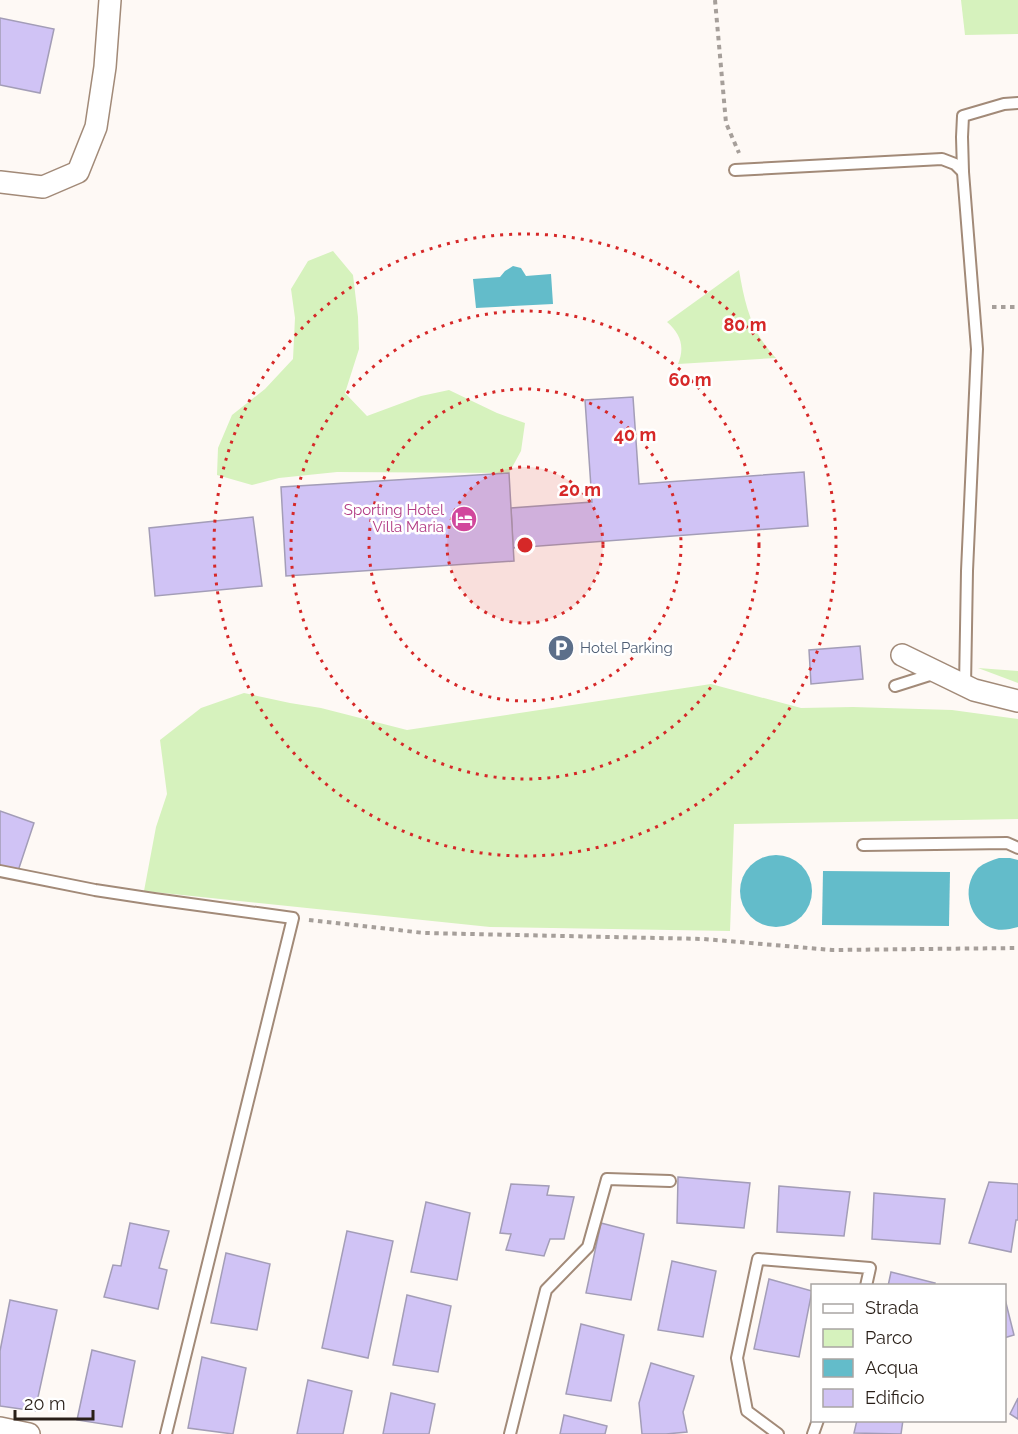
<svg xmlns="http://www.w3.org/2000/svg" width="1018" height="1434" viewBox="0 0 1018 1434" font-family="Raleway,sans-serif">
<rect width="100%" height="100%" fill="#fef9f5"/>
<g fill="#d6f2bd">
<polygon points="961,0 1018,0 1018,34 965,35"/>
<polygon points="333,251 353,275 358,317 359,349 345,393 367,416 421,396 449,390 497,413 525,423 521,451 509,473 337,472 279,478 252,485 217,475 218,448 232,415 265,389 293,359 295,318 291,289 308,261"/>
<path d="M739,270C745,305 751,332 776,358L678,364C685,347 681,334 667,322Z"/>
<polygon points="978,668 1018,671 1018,683"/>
<polygon points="711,684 801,708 853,707 952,710 1018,719 1018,819 734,824 730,931 490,927 144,891 156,827 167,794 160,740 201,708 244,693 290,703 321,708 407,730"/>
</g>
<g fill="#63bcca">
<polygon points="513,266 521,268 526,276 551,274 553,304 476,308 473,279 500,277 505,271"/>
<circle cx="776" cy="891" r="36"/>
<path d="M999,858H1010L1018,860V927C1010,929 1003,931 995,929C969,922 960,888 978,868C984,863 992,860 999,858Z"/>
<polygon points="823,871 950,872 949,926 822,925"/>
</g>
<g fill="#d0c3f5" stroke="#a39db7" stroke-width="1.5">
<polygon points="0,18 54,29 40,93 0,85"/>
<polygon points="633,397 639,484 804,472 808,526 513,548 511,508 592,502 585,400"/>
<polygon points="509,473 514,561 286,576 281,487"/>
<polygon points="253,517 262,586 155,596 149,528"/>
<polygon points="860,646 863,679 811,684 809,650"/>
<polygon points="0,811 34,823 17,874 0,868"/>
<polygon points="678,1177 750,1183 744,1228 677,1223"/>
<polygon points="989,1182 1018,1184 1018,1220 1016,1220 1011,1252 969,1243"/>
<polygon points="511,1184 549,1186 547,1195 574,1197 564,1239 550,1239 544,1256 506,1250 511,1234 500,1233"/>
<polygon points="779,1186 850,1192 844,1236 777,1232"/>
<polygon points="874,1193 945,1199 940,1244 872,1239"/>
<polygon points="426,1202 470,1213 457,1280 411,1272"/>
<polygon points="130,1223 169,1231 159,1268 167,1270 158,1309 104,1297 113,1265 121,1266"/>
<polygon points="601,1223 644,1234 631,1300 586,1293"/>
<polygon points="347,1231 393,1241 368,1358 322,1348"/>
<polygon points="226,1253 270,1264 257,1330 211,1323"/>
<polygon points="672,1261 716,1271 703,1337 658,1330"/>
<polygon points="891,1272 935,1283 934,1286 888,1286"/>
<polygon points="769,1279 812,1291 799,1357 754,1349"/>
<polygon points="407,1295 451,1306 438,1372 393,1365"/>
<polygon points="1004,1295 1014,1335 1004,1338"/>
<polygon points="10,1300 57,1310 35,1411 0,1406 0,1351"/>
<polygon points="581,1324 624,1335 611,1401 566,1394"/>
<polygon points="92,1350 135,1361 122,1427 77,1420"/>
<polygon points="202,1357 246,1368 233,1434 188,1428"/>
<polygon points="651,1363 694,1376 683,1412 687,1432 666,1434 642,1434 639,1403"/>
<polygon points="308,1380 352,1391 343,1434 297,1434"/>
<polygon points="391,1393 435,1404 429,1434 383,1434"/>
<polygon points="1018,1398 1018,1419 1010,1414"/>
<polygon points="564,1415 607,1426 605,1434 560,1434"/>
<polygon points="857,1420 903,1420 901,1434 854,1433"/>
</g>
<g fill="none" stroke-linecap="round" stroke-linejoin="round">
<defs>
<g id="lane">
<polyline points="735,170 942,159 955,164 963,172"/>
<polyline points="895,686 936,673"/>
<polyline points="965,686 967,571 977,349 963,172 962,137 963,116 1004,104 1018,103"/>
<polyline points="863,845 1007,843 1018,848"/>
<polyline points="0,871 95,890 154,899 293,918 166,1434"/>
<polyline points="510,1434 546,1290 588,1247 607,1179 670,1181"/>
<polyline points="778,1434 747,1411 737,1358 758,1259 870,1268 866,1286"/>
<polyline points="813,1434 818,1420"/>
</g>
<g id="street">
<polyline points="0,182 43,187 78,172 96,127 105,67 110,0"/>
<polyline points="902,655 974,690 1018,701"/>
<polyline points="0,1428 29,1434"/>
</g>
</defs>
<use href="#lane" stroke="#a28a78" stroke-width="14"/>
<use href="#street" stroke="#a28a78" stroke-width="24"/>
<g stroke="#a69f9a" stroke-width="4" stroke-dasharray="4.5 4.5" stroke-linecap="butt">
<polyline points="715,0 726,123 739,153"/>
<polyline points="992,307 1018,307"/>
<polyline points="309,920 424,933 704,939 832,950 1018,948"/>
</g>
<use href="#lane" stroke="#fff" stroke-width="10"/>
<use href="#street" stroke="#fff" stroke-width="21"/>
</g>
<circle cx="525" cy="545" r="78" fill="#d62828" fill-opacity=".12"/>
<g fill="none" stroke="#d62828" stroke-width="3" stroke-dasharray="3 6">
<circle cx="525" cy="545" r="78"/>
<circle cx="525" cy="545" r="156"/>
<circle cx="525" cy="545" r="234"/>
<circle cx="525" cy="545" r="311"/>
</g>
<defs>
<symbol id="hotel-disc" viewBox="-11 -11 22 22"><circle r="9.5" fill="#d1479c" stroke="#fff"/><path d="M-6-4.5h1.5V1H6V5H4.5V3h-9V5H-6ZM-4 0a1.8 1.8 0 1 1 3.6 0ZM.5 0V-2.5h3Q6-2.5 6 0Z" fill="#fff"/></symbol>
<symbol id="parking-disc" viewBox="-11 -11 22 22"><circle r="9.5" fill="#5c6f8a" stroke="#fff"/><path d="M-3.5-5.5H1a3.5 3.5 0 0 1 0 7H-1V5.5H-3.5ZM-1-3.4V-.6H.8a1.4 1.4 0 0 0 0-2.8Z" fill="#fff"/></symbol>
</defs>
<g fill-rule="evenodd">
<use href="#hotel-disc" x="449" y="504" width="30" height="30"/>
<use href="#parking-disc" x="546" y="633" width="30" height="30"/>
</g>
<g text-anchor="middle" stroke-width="5" stroke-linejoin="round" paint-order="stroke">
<g font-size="15" fill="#b23c85" stroke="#fff" text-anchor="end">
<text x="444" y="515">Sporting Hotel<tspan x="444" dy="17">Villa Maria</tspan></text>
</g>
<g font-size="15" fill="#4e5e75" stroke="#fff" text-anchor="start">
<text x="580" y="653">Hotel Parking</text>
</g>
</g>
<circle cx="525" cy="545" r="9" fill="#d62828" stroke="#fff" stroke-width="3"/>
<g font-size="18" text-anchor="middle" font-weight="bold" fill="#d62828" stroke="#fff" stroke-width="5" stroke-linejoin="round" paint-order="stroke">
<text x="745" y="331">80 m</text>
<text x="690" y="386">60 m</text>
<text x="635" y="441">40 m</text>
<text x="580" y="496">20 m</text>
</g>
<rect x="811" y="1284" width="195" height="138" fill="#ffffff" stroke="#a9a5a3" stroke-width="1.5"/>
<rect x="823" y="1304" width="30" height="9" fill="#ffffff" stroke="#a9a5a3" stroke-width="1.5"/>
<text x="865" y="1314" font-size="18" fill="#291f18">Strada</text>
<rect x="823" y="1329" width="30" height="18" fill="#d6f2bd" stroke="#a9a5a3" stroke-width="1.5"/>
<text x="865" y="1344" font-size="18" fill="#291f18">Parco</text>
<rect x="823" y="1359" width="30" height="18" fill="#63bcca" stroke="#a9a5a3" stroke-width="1.5"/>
<text x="865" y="1374" font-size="18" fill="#291f18">Acqua</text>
<rect x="823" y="1389" width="30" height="18" fill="#d0c3f5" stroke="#a9a5a3" stroke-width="1.5"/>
<text x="865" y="1404" font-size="18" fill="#291f18">Edificio</text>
<path d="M15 1410v9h78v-9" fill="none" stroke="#291f18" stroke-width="3"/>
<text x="24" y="1410" font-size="18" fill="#291f18" stroke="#ffffff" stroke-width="4.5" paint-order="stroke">20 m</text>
</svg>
